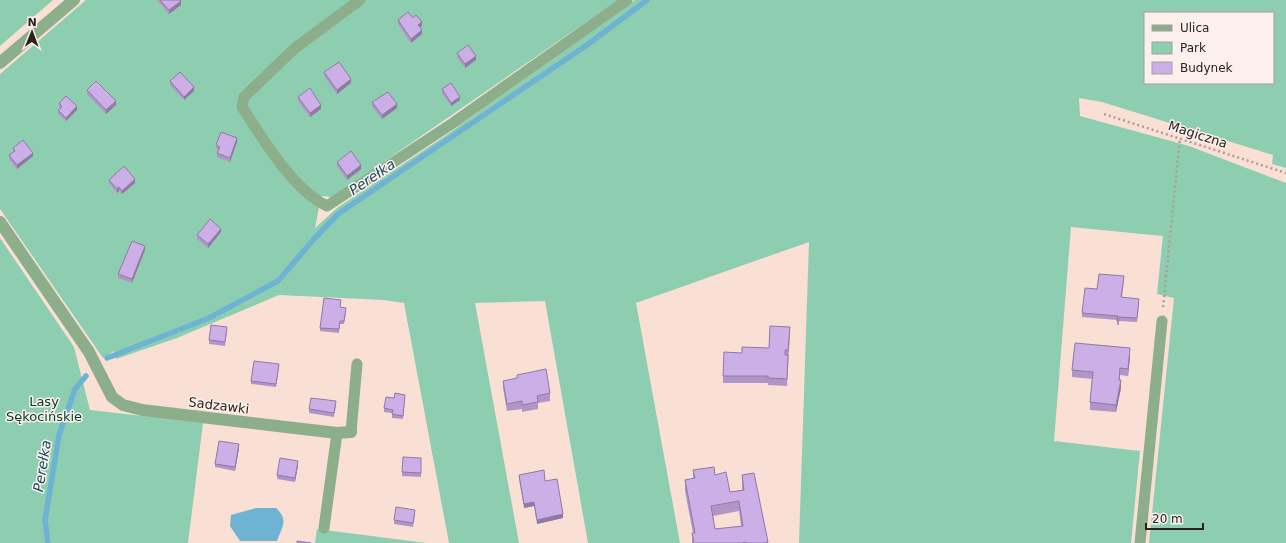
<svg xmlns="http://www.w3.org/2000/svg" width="1286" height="543" viewBox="0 0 1286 543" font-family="'DejaVu Sans',sans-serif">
<rect width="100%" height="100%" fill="#fadfd5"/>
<g fill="#8dceb1" fill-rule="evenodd">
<polygon points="0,0 53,0 0,46"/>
<path d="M86,0H618L333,197L321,196L315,228L337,208L445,136L635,0H1286V168L1272,164L1273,155L1102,102L1079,98L1080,116L1189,146L1286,183V543H1149L1174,298L1157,294L1163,236L1071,227L1054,441L1140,451L1131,543H799L809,242L636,303L680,543H588L545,301L475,303L519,543H449L404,303L384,300L279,295L177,338L116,359L114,351L103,358L0,209V74ZM1145,13H1273V83H1145Z"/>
<polygon points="0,238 74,347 90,410 203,423 188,543 0,543"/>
<polygon points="317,529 426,543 315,543"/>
</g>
<path fill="#6fb3d2" d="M256,508H276C289,520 282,527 277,541H240L230,526L231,515Z"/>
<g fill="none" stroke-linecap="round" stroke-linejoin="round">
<g stroke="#6fb3d2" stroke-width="5.5">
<polyline points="107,358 209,318 278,281 314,239 338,214 587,45 647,0"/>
<polyline points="48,543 45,520 59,435 75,389 86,376"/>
</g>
<g stroke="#b19c94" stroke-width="2.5" stroke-dasharray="2 3" stroke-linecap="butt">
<polyline points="1104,114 1286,173"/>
<polyline points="1163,307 1180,138"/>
</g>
<g stroke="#8cae8a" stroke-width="11">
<path d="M360,0L295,48L244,97L242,107C263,139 292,189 327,206L453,123L627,0"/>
<polyline points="351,432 357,364"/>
<polyline points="324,528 337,433"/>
<polyline points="1140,543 1162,321"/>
</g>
<g stroke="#8cae8a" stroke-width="12">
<polyline points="0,63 74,0"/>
<polyline points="0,222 89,352 112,397 123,405 142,410 337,433 351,432"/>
</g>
</g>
<g fill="#af96c7" fill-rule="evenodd">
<polygon points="157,0 180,0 181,5 169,14"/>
<polygon points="413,18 422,26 420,27 422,34 411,43 398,24 398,20"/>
<polygon points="457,53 476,60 465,68 457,57"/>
<polygon points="324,72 351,83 337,94 324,76"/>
<polygon points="170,81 194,91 184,100 170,85"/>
<polygon points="442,89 460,100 451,106 442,93"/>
<polygon points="87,90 116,105 106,114 87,94"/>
<polygon points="298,97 321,109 310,117 298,101"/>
<polygon points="372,102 397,108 382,119 372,106"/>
<polygon points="59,103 77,110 66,121 58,114 58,110 60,108 59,107"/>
<polygon points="237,142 230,162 217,157 217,153 219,150 216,149 216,145"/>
<polygon points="13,148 33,156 17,169 9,159 9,155 13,152"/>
<polygon points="337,162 361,169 347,180 337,166"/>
<polygon points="109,180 135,183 122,194 119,191 117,193 109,183"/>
<polygon points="221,232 208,248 197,239 197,235"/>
<polygon points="145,250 132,283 118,278 118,274"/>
<polygon points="1124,280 1122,297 1139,303 1137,322 1119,321 1119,325 1117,325 1117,320 1082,317 1082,313 1097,289"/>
<polygon points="341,307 346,312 344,324 340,324 339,333 320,331 320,328"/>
<polygon points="227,331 225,346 209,344 209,340"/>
<polygon points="790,334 787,386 768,385 768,383 723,383 723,376 742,353 769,348"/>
<polygon points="1130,356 1128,376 1120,375 1120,380 1121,388 1116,412 1090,410 1090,402 1092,379 1072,377 1072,370"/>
<polygon points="279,368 276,387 251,384 251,381"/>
<polygon points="517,375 550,393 550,401 538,403 538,409 522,412 522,409 507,411 503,388 503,381 517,378"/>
<polygon points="394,398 405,398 403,419 392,418 392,413 384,412 384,408"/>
<polygon points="336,405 334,417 309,413 309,409"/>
<polygon points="239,448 235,471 215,467 215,464"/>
<polygon points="421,458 421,477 402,476 402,472"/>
<polygon points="298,465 295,482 277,479 277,475"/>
<path d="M693,470L715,475L730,492L742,490V475L754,473L768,543H692V533H693L685,491V480L693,479ZM739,511L741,526L715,529L713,516Z"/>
<polygon points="519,475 545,481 563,518 537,524 534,506 524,508 519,479"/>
<polygon points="415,514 413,527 394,524 394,520"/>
</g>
<g fill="#8f7aa2">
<polygon points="181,1 181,5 169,14 169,10"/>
<polygon points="422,22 422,26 418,29 418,25"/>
<polygon points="422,30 422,34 411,43 411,39"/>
<polygon points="476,56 476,60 465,68 465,64"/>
<polygon points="351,79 351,83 337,94 337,90"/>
<polygon points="194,87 194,91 184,100 184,97"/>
<polygon points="460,97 460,100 451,106 451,103"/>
<polygon points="116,101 116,105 106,114 106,110"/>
<polygon points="397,104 397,108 382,119 382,115"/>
<polygon points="321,105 321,109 310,117 310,113"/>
<polygon points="77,106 77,110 66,121 66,118"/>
<polygon points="237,138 237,142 230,162 230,158"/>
<polygon points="33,153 33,156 17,169 17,165"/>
<polygon points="361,165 361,169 347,180 347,176"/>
<polygon points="135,179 135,183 122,194 122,191"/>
<polygon points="119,187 119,191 117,193 117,189"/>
<polygon points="221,229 221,232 208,248 208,244"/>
<polygon points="145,246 145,250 132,283 132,279"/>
<polygon points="1130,348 1130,356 1128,376 1128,369"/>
<polygon points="1121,380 1121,388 1116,412 1116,405"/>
<polygon points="239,444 239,448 235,471 235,467"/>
<polygon points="298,461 298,465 295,482 295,478"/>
<polygon points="534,502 534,506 524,508 524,504"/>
<polygon points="563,514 563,518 537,524 537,520"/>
</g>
<g fill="#ccafe7" stroke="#8f7aa2" fill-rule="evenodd">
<polygon points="160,0 180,0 181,1 169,10"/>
<polygon points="408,12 413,18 416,15 422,22 418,25 422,30 411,39 398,20"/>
<polygon points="468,45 476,56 465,64 457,53"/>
<polygon points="339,62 351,79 337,90 324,72"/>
<polygon points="180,72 194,87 184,97 170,81"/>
<polygon points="96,81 116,101 106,110 87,90"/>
<polygon points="451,83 460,97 451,103 442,89"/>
<polygon points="310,88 321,105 310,113 298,97"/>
<polygon points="388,92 397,104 382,115 372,102"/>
<polygon points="66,96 77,106 66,118 58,110 62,107 59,103"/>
<polygon points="221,132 237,138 230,158 217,153 220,147 216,145"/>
<polygon points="23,140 33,153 17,165 9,155 15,151 13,148"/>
<polygon points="351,151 361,165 347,176 337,162"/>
<polygon points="124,166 135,179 122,191 119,187 117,189 109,180"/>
<polygon points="210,219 221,229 208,244 197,235"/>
<polygon points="132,241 145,246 132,279 118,274"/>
<polygon points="1099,274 1124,276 1121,297 1139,299 1137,318 1119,317 1119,321 1117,321 1118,316 1082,313 1085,288 1097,289"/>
<polygon points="324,298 341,300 340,307 346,308 344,321 340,321 339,329 320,328"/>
<polygon points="211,325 227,327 225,342 209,340"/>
<polygon points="770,326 790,327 788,350 785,350 785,355 788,355 787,379 768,378 768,376 723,376 724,352 742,353 742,347 769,348"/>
<polygon points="1075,343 1130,348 1128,369 1120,368 1119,380 1121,380 1116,405 1090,402 1093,372 1072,370"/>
<polygon points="254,361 279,364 276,384 251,381"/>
<polygon points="546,369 550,393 537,396 538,402 522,405 522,401 507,404 503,381 517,378 517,375"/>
<polygon points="395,393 405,395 403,416 392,414 393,410 384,408 386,397 394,398"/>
<polygon points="311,398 336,401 334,413 309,409"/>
<polygon points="219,441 239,444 235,467 215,464"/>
<polygon points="403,457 421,458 421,473 402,472"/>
<polygon points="280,458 298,461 295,478 277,475"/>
<path d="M714,467L715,475L726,472L730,492L744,490L742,475L754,473L768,542L764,543H746V542L742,543H694L692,533H695L685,480L695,478L693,470ZM739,501L743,526L715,529L711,506Z"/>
<polygon points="544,470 545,481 557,479 563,514 537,520 534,502 524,504 519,475"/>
<polygon points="396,507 415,510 413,523 394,520"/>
<polygon points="297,541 311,543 297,543"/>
</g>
<g text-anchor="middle" stroke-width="3" stroke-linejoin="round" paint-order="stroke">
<g font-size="13" fill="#2b221e" stroke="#fbf0ec">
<text transform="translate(1198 134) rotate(18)" y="5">Magiczna</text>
<text transform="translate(219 405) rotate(7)" y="5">Sadzawki</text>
</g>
<g font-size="13" fill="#003b27" stroke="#fbf0ec">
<text x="44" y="406">Lasy<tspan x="44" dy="15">Sękocińskie</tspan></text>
</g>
<g font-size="14" font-style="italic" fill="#144c63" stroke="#fbf0ec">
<text transform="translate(372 177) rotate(-34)" y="5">Perełka</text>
<text transform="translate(42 466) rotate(-81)" y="5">Perełka</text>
</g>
</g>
<rect x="1144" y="12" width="130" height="72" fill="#fbf0ec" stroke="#a89e9a"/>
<rect x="1152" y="25" width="20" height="6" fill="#8cae8a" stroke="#a89e9a"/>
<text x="1180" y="32" font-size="12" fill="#2b221e">Ulica</text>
<rect x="1152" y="42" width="20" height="12" fill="#8dceb1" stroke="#a89e9a"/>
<text x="1180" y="52" font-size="12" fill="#2b221e">Park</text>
<rect x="1152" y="62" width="20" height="12" fill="#ccafe7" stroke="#a89e9a"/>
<text x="1180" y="72" font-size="12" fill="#2b221e">Budynek</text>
<g transform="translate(32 32) rotate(1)" stroke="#fbf0ec" stroke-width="3" paint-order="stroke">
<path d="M0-3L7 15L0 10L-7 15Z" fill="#2b221e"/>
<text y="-6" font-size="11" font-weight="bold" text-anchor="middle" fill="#2b221e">N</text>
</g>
<path d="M1146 523v6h57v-6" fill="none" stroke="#2b221e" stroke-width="2"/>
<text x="1152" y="523" font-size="12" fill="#2b221e" stroke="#fbf0ec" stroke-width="3" paint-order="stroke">20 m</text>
</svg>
